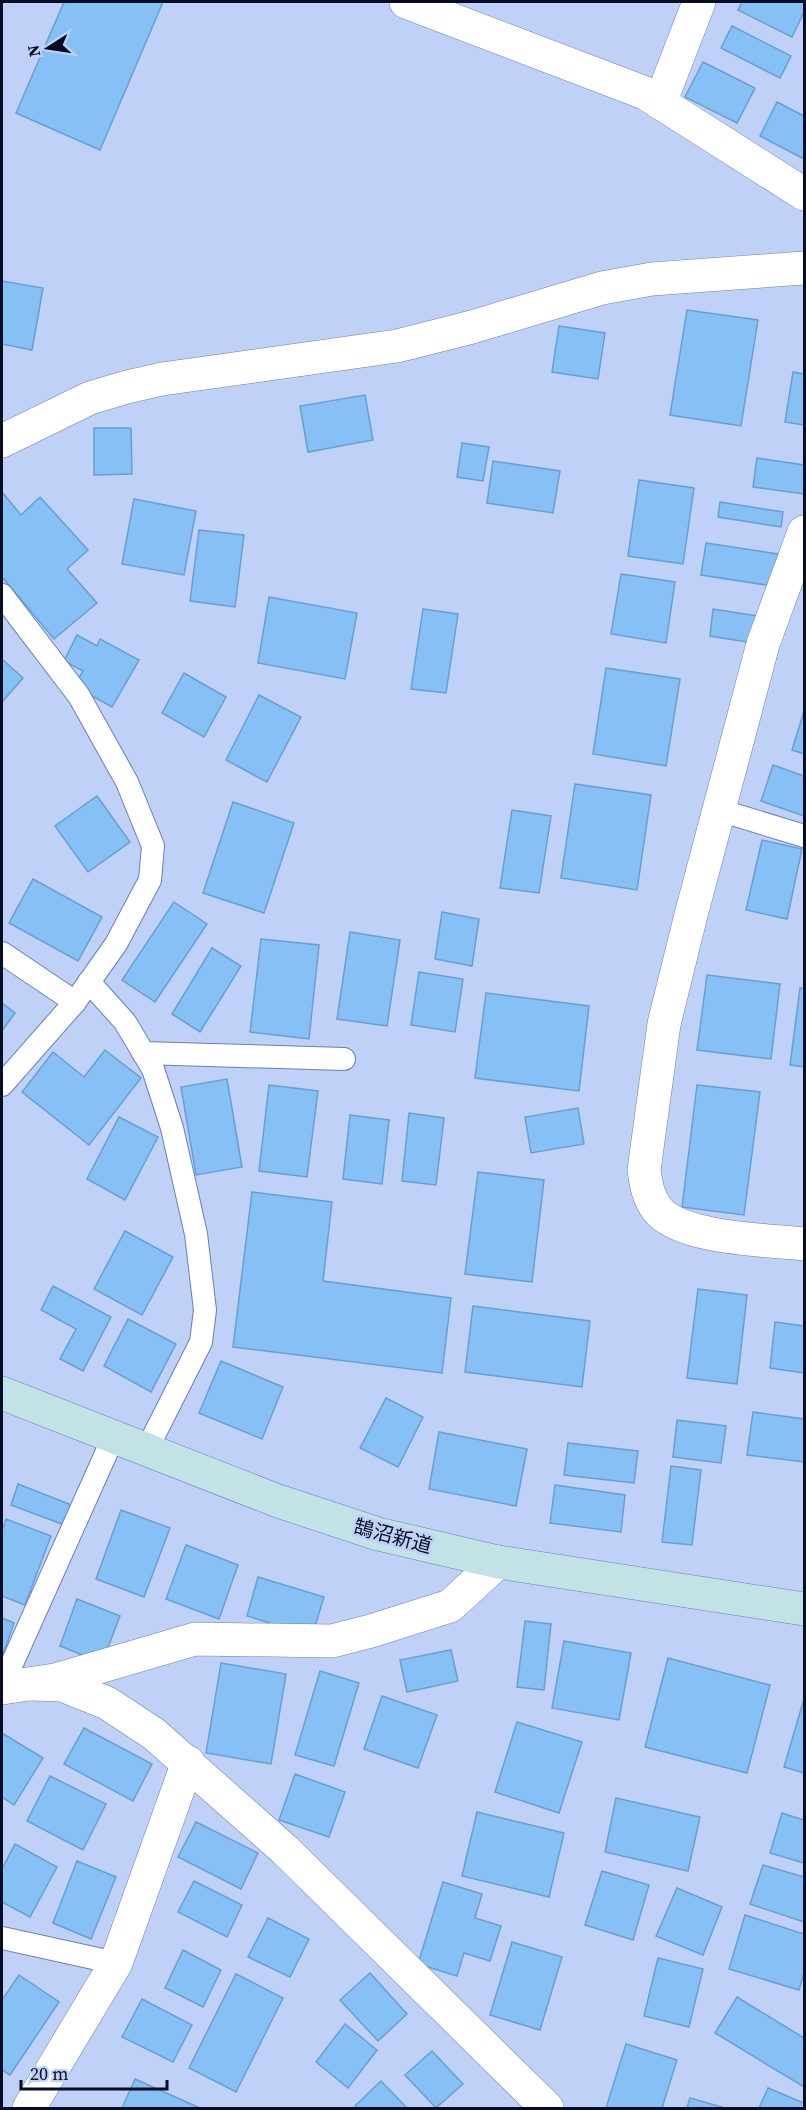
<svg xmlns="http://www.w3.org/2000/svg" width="806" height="2110" viewBox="0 0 806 2110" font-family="'Source Serif 4','Noto Sans JP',serif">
<rect width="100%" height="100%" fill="#c0d1f8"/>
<g fill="#86c0f4" stroke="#679fd2" stroke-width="1.5">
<polygon points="64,2 163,2 100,150 16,113"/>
<polygon points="742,2 804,2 804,12 792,37 738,10"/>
<polygon points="732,26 791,56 780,78 721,48"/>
<polygon points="703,62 755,88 737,123 685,97"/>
<polygon points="777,102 804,116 804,159 760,136"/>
<polygon points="2,281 43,288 32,350 2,344"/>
<polygon points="687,310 758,320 741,426 670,415"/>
<polygon points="559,326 605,333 598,379 552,372"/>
<polygon points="793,372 804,374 804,425 785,422"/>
<polygon points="365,395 373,440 308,452 300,406"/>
<polygon points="94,428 131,428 132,474 94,475"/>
<polygon points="462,443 489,447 483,481 457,477"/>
<polygon points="757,458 804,465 804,494 753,487"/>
<polygon points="493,461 560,471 553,513 487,503"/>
<polygon points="639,480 694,488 683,564 628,556"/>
<polygon points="2,492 21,515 40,497 88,550 67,569 97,603 54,639 2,577"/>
<polygon points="134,499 196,511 184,575 122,564"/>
<polygon points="720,502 783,512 781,527 718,517"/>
<polygon points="199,530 244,535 235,607 190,601"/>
<polygon points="706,543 778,554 773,586 701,575"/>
<polygon points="621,574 675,582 666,643 611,634"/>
<polygon points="269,597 357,613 345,679 258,663"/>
<polygon points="423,609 458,614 446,693 411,689"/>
<polygon points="713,609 764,617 759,644 710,636"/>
<polygon points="77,635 97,646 100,639 139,660 112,707 74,686 83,671 64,661"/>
<polygon points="2,659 23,678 2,702"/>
<polygon points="606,668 680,679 666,766 593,754"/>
<polygon points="184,673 226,697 204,737 162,713"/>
<polygon points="259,695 301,717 267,782 226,760"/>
<polygon points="804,711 804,754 792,750"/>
<polygon points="773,765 804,776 804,816 761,801"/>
<polygon points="575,784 651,795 637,890 561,878"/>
<polygon points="97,796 130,842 88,872 55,826"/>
<polygon points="233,802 294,823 264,913 203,893"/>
<polygon points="512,810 551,816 539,893 500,888"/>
<polygon points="762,840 802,849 787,919 746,910"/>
<polygon points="33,879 102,917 78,961 9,923"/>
<polygon points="174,902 207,924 155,1002 122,980"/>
<polygon points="442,912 479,919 472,966 435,959"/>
<polygon points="350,932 400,940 387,1026 337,1019"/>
<polygon points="261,939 319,945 309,1039 250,1032"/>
<polygon points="212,948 241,966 200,1032 172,1014"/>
<polygon points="419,972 463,979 455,1032 411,1025"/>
<polygon points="707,975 780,984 771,1059 697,1050"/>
<polygon points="800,988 804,989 804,1067 790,1065"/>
<polygon points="486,993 589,1006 579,1091 475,1078"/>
<polygon points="2,1003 15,1013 2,1031"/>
<polygon points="105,1050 141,1078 89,1145 22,1092 53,1052 84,1077"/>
<polygon points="227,1079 242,1167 196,1175 181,1087"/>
<polygon points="269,1085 318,1091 307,1177 259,1171"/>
<polygon points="697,1085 760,1092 744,1215 682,1207"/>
<polygon points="578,1108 584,1144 531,1153 525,1117"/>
<polygon points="409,1113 444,1118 436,1185 402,1181"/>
<polygon points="350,1115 389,1120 382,1184 343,1179"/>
<polygon points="119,1117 158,1137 125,1200 87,1179"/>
<polygon points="478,1172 544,1180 532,1282 465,1274"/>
<polygon points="252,1192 332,1202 323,1281 451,1298 442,1373 233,1347"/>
<polygon points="125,1231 173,1257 142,1315 94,1289"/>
<polygon points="53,1286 111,1317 83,1371 60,1359 76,1329 41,1310"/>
<polygon points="698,1289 747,1295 737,1384 687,1378"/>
<polygon points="473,1306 590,1321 582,1387 465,1372"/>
<polygon points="128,1319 176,1344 151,1392 104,1366"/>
<polygon points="775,1322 804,1326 804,1373 770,1368"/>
<polygon points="221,1361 283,1387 262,1439 199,1413"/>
<polygon points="386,1398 423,1417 398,1467 360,1448"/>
<polygon points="753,1412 804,1419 804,1462 747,1455"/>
<polygon points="677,1420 726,1426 721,1463 673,1457"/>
<polygon points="439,1432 527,1449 516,1506 429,1489"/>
<polygon points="568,1443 638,1451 634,1483 564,1475"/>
<polygon points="671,1466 701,1470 692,1545 662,1542"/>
<polygon points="18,1484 74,1506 67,1526 11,1505"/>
<polygon points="555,1485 625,1495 621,1532 550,1523"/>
<polygon points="121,1510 170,1528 144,1597 96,1579"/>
<polygon points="6,1519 51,1536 25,1605 2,1596 2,1531"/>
<polygon points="186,1545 238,1565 219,1619 166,1599"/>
<polygon points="258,1577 324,1597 312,1636 247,1616"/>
<polygon points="77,1599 120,1616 102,1663 60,1646"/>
<polygon points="2,1618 14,1623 2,1658"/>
<polygon points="525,1621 551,1624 544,1690 517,1687"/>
<polygon points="564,1641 631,1653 619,1720 552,1708"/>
<polygon points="451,1650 458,1681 407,1692 400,1660"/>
<polygon points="668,1658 770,1685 747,1773 645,1747"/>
<polygon points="221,1663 286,1674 271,1764 206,1753"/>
<polygon points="320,1671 359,1683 334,1766 295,1755"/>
<polygon points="382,1696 437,1715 418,1768 364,1749"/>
<polygon points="803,1702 804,1702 804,1773 784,1767"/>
<polygon points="517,1722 582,1742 559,1813 495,1792"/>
<polygon points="84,1728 152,1764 133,1801 64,1764"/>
<polygon points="2,1733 43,1758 14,1805 2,1797"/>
<polygon points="295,1774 345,1792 329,1837 279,1820"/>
<polygon points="50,1776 106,1804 83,1850 27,1821"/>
<polygon points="616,1798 700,1817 688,1871 605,1852"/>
<polygon points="477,1812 564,1833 549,1897 462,1876"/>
<polygon points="782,1813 804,1820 804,1863 770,1853"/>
<polygon points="196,1822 258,1853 241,1889 178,1857"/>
<polygon points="15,1844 57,1867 30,1917 2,1902 2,1869"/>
<polygon points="77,1861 116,1877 91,1939 53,1923"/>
<polygon points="763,1865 804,1877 804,1922 750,1904"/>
<polygon points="602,1871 649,1885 633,1940 585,1925"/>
<polygon points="194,1881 242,1905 227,1937 178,1912"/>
<polygon points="443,1882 482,1894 475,1918 501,1926 490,1961 464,1953 457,1976 418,1964"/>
<polygon points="677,1888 722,1907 703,1955 656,1936"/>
<polygon points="745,1915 804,1934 804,1973 799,1990 729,1969"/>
<polygon points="268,1918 309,1939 290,1977 248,1957"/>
<polygon points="512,1942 562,1957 540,2030 490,2015"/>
<polygon points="183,1950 221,1970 203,2007 165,1988"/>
<polygon points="658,1958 703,1969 689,2027 644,2016"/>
<polygon points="370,1973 407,2014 378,2041 340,2000"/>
<polygon points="236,1974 283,1998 236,2092 189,2068"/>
<polygon points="19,1975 59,2002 10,2075 2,2070 2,2000"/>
<polygon points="737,1997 804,2038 804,2087 715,2033"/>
<polygon points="142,1999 192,2025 173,2062 122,2037"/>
<polygon points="345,2024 377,2050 348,2088 316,2062"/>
<polygon points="626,2044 677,2060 662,2108 606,2108"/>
<polygon points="432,2051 463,2084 436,2108 405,2075"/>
<polygon points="135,2079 200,2108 122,2108"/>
<polygon points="381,2081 407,2108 358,2108 355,2106"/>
<polygon points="768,2088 804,2103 804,2108 759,2108"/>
<polygon points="690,2098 725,2108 687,2108"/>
</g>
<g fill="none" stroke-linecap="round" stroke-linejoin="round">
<defs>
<g id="lane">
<polyline points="2,595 79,696 127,782 153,846 150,880 116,944 75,1002 2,1085"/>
<polyline points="719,810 804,836"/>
<polyline points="2,953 75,1002"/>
<polyline points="89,982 125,1022 153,1069 172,1128 196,1234 205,1310 201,1342 146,1451"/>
<polyline points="143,1053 344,1059"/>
<polyline points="2,1686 113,1438"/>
<polyline points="2,1938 116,1963"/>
</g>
<g id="street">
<polyline points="406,2 645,93 804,194"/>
<polyline points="660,103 699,2"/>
<polyline points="2,441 90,398 127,387 162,379 397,346 472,327 602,288 652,279 804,268"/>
<path d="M804,532L763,644L691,915L664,1024L644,1170C646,1184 648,1197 657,1209C680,1239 768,1240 804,1244"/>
<polyline points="31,1684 62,1685 107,1703 154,1734 285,1850 547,2108"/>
<polyline points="2,1688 55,1680 195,1639 332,1641 371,1631 450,1606 498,1562"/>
<polyline points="29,2108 116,1963 188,1762"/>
</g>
<polyline id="secondary" points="2,1393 278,1501 378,1534 498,1562 804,1609"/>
</defs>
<use href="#lane" stroke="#677fbb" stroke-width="24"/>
<use href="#street" stroke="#677fbb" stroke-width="34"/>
<use href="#secondary" stroke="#677fbb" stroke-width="34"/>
<use href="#lane" stroke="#fff" stroke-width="22"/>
<use href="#street" stroke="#fff" stroke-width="33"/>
<use href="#secondary" stroke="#c2e2e6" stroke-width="33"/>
</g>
<g text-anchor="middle" stroke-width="5" stroke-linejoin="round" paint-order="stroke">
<g font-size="20" fill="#060d24" stroke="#c0d1f8">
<text transform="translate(393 1536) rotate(15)" y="7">鵠沼新道</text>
</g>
</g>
<rect width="806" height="2110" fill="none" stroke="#060d24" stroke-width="6"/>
<g transform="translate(48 48) rotate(258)" stroke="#c0d1f8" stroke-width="4.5" paint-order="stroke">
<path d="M0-4.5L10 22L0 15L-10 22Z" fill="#060d24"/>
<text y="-9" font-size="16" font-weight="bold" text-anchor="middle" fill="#060d24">N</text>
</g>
<path d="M21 2080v9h146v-9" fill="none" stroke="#060d24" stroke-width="3"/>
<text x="30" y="2080" font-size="18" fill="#060d24" stroke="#c0d1f8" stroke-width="4.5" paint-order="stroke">20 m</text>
</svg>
